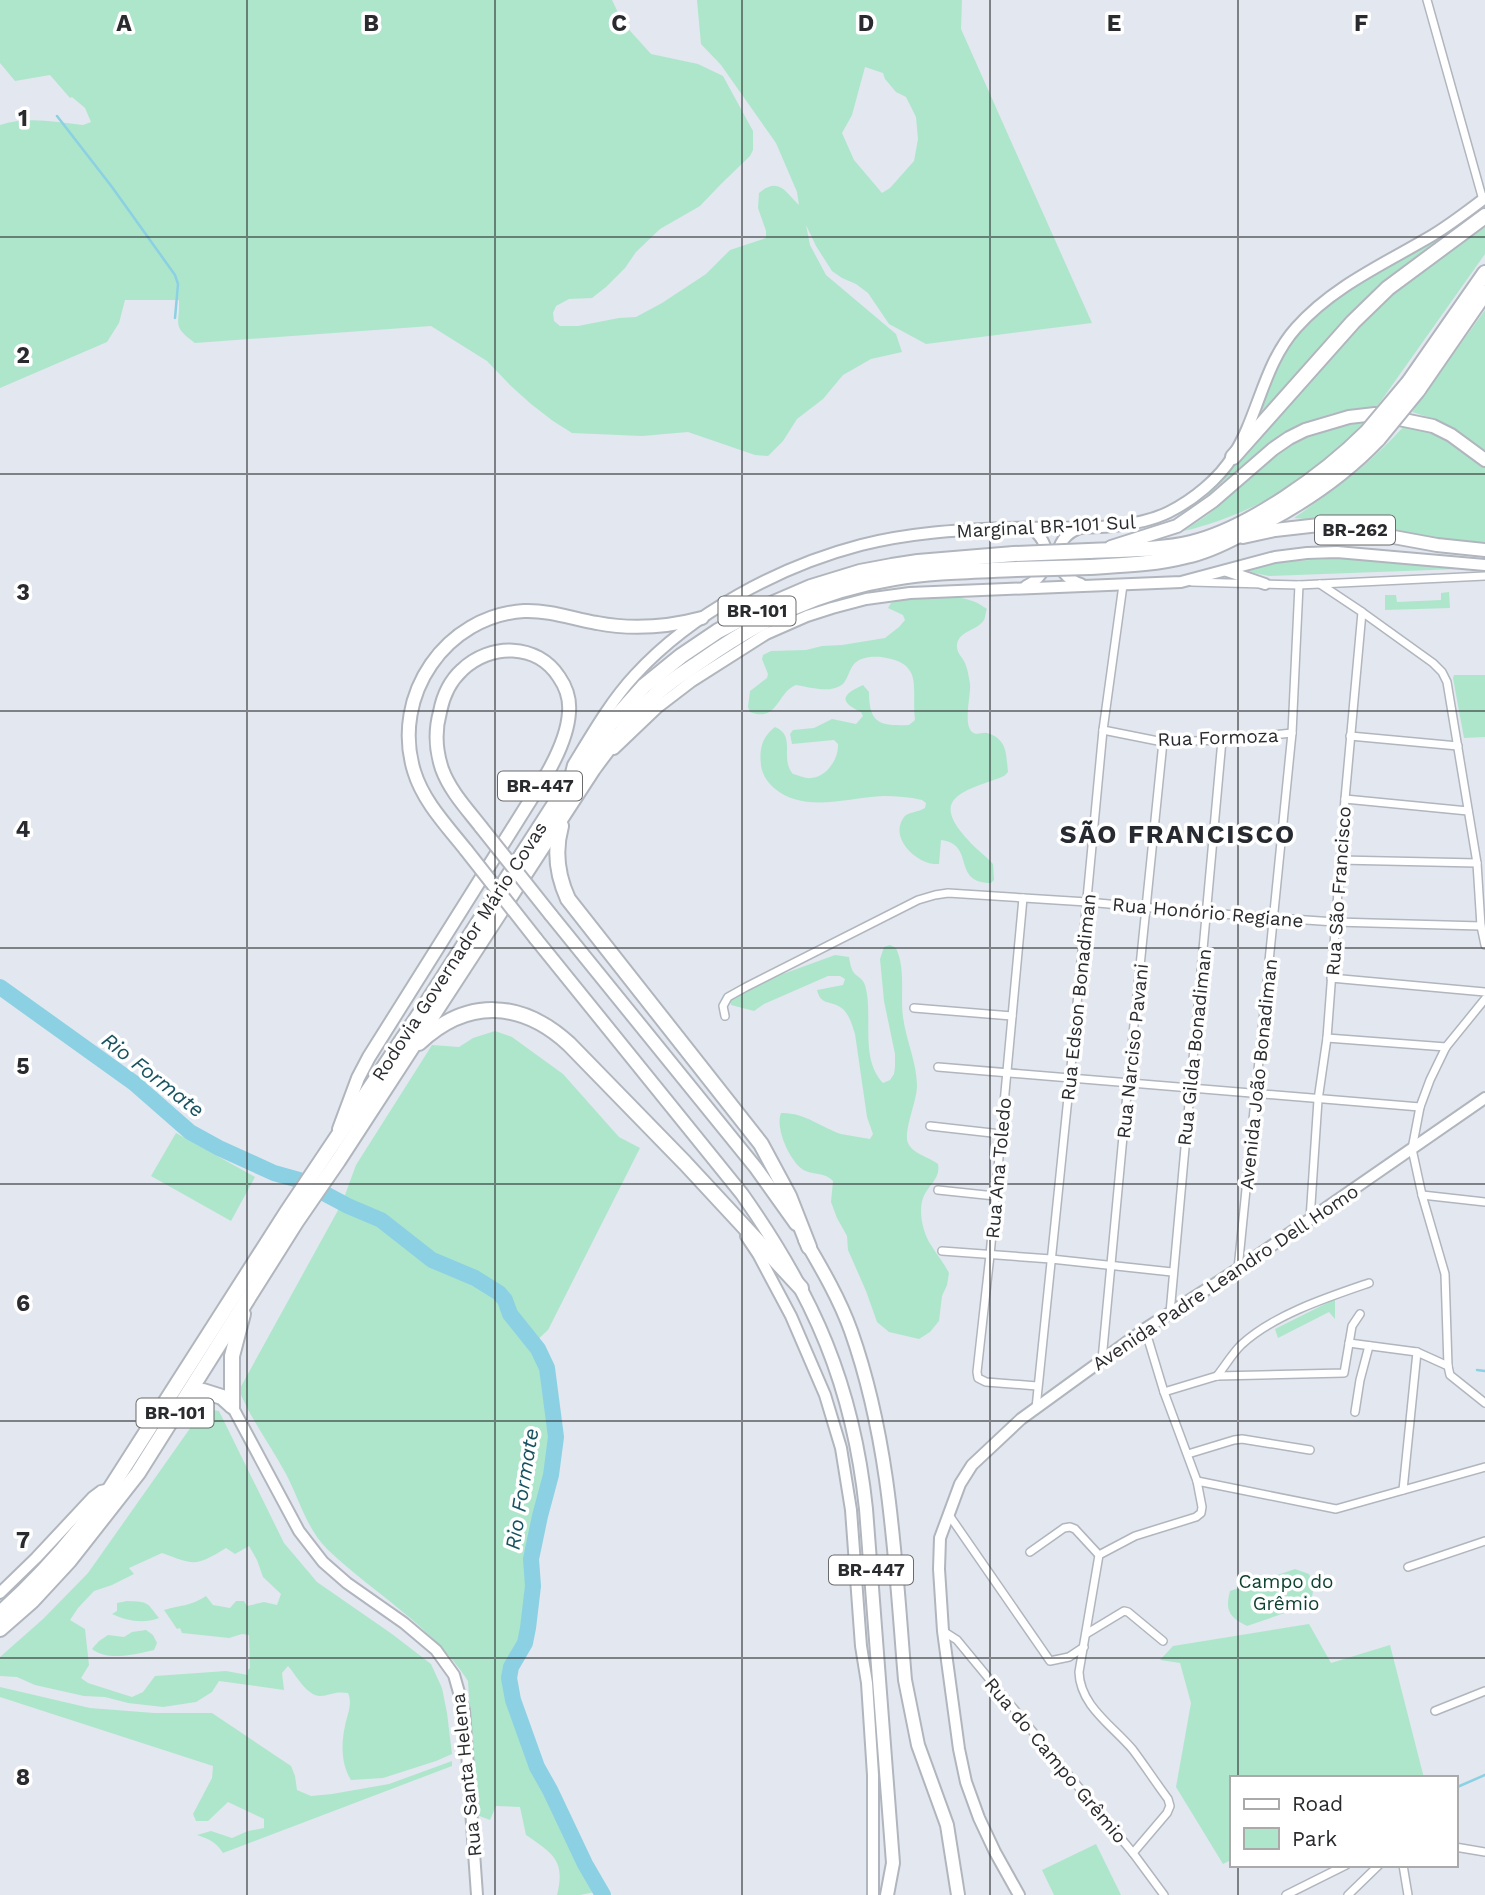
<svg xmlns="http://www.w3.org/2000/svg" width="1485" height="1895" viewBox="0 0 1485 1895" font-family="'Work Sans',sans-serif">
<rect width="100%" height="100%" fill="#e3e7ef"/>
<g fill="#aee6cc" fill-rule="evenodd">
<path d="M0,0H612L623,23L651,54L698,64L723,76L753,131V150L750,156L721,184L700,206L660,229L636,252L625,268L606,287L592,298L569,299L556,306L553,313L554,321L560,326H578L619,318L636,317L662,303L706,274L730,250L766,238V231L758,208L759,193C779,176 786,193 799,205L797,192L776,143L721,65L701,44L697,0H962L961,29L1092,323L926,344L889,324L868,293L856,284L842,278L832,271L816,246L806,225L810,245L826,275L896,334L902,352L871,359L843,375L823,399L797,419L783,441L768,456L755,455L688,432L642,436L572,433L553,421L531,404L511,386L487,361L431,326L195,343C171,325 180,326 179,300H125L119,323L107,342L0,388V125C27,116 56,122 83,125L91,122L85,108L72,97L70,98L50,75L15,81L0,63ZM865,67L883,73L885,79L896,92L906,97L916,117L918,139L914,161L890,188L882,193L854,160L842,133L852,115Z"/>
<path d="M1471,219C1428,249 1385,279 1348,317C1318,348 1292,382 1260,413C1270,383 1278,354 1300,331C1325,304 1356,286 1387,268C1415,252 1443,235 1471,219Z"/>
<path d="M1485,225V254L1376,408C1367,408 1358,408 1349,410C1290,419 1247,461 1204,499L1356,325L1392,293Z"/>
<path d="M1485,310V451C1460,432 1443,421 1412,412Z"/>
<path d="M1363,423C1318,476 1252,515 1184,531C1195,523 1206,517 1215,509C1227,499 1236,488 1247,478C1280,448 1318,427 1363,423Z"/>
<path d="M1405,425L1432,431L1449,441L1485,468V544L1438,539L1351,523L1294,518C1337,488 1370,464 1405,425Z"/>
<polygon points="1327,559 1363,559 1458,569 1269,576 1239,570 1264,563"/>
<polygon points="1449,592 1450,608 1385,610 1385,595 1396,595 1397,602 1441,600 1441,593"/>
<path d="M948,597C963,597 975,600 987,609C986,610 985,619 984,620C977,631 960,630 957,644C956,653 962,656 965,663C968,670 969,678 970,684C971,696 963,724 972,732C977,736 982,732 987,733C1008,739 1006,755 1008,772L1004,776C967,791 926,796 969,841C976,849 985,855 993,864L994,880L991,883C951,883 976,844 941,840L939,864C918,866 888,838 904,817C908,812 919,812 925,808L926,803L922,800C909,797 897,796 884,796C849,797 804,814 774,788C767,782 762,774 761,765C759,749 762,737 775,727C797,736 779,758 793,774C798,775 806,779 811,778C827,777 839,758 838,744L834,740L792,744L790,734L793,730L814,728L832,719L856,724L863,716L861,712C839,702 841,695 863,685L869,692C869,724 880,726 909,725L915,720C911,687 925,663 881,657C873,656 861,657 855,663C848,670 848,682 840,686C828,693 809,687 796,685C777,692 778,723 750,712L748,707L750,691L767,678L768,674L762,659L763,655L771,651L806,650L822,646L842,645L885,638L899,627L905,620L903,615L888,608L891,603L901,600Z"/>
<polygon points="1454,675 1485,675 1485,737 1464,738 1453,678"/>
<path d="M890,945L896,948C906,970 900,994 903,1017C906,1040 917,1063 917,1086C917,1101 903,1132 908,1143C913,1154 929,1157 938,1164C941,1179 928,1185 923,1198C918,1212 923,1233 931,1245C937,1255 944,1263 949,1273L947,1285L942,1296L939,1321L930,1332L919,1339L889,1332L877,1322L866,1291L848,1250L847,1236L837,1218L831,1202L833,1181C824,1171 812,1176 802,1169C789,1159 775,1128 781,1113C803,1112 821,1127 841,1134C850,1136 860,1137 870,1139L873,1134L867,1117L855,1034C852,1025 849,1012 840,1007C830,1000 821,1006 817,990L843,985L845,979L840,976H828L764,1004L754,1011L731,1005L730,999L780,975L835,955L849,957C850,963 851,969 854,973C858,977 863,979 865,985C874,1016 859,1057 883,1083L890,1080L894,1074L895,1067V1054L884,1001L880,959L884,947Z"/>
<path d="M495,1031L512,1037L563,1074L619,1137L640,1148L548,1330L534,1343L547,1368L556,1437L551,1475L540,1516L531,1559L533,1586L525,1643L511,1667L509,1678L513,1700L536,1766L550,1790L585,1864L600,1891L580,1895H557C566,1860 552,1853 526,1835L520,1807L496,1806L490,1820L477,1815L468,1681C432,1625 374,1594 327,1549C307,1529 299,1499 286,1474C271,1446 251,1420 239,1390L342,1203L356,1165L432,1045L459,1047L473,1038Z"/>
<polygon points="176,1133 255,1177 231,1221 151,1176"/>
<polygon points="1335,1299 1335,1319 1329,1312 1278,1338 1275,1329"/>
<path d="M206,1409L219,1411L284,1543L317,1582L392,1634L431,1664L442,1688L447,1713L452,1754L436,1761L383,1778L351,1780C341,1764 341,1744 345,1726C347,1715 353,1704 348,1693C334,1691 332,1695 320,1696C307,1696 296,1675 288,1666L282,1673L284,1690L219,1681L212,1692L196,1702L163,1707L128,1703L105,1697L84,1696L35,1685L17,1677L0,1676V1657L43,1619L88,1573L198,1417ZM249,1546L257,1560L263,1577L281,1594L277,1605L264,1602L247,1606L244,1601H236L230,1608L213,1605L206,1596C191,1606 181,1605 164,1610L177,1629L180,1628L182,1633L229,1638L242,1634L249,1635L250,1668L248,1670V1675L226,1671L155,1676L143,1692L132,1697L88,1683L81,1678L89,1665L85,1629L70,1620L78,1608L94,1591L112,1585L134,1574L129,1568L162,1553C195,1565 195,1567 226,1548L235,1554Z"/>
<path d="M1295,1569L1309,1574C1314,1586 1315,1594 1308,1605L1247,1626C1229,1617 1225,1611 1230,1591Z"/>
<path d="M127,1601C150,1602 146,1602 159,1618C143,1624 127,1621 112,1614L117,1611V1603Z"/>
<polygon points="1309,1624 1331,1663 1390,1645 1424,1778 1231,1778 1231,1860 1223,1864 1176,1787 1191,1703 1180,1663 1160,1660 1173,1646"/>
<path d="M146,1630L153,1635L157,1643L154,1650C136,1654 108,1662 92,1649L99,1641L108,1635L124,1637L132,1632Z"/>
<path d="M0,1687L90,1708L154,1713H212L291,1766L295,1776L297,1790L311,1796L332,1794L389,1784L452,1761V1766L223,1853C216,1842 209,1839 197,1835L211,1831L232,1838L248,1831L264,1828V1819L228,1802L208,1821H196L193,1814L212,1778L213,1766L0,1697Z"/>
<polygon points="1096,1844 1121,1895 1054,1895 1042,1870"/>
</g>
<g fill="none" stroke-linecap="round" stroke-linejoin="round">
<g stroke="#8bd1e3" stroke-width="2.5">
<polyline points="57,116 112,187 175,275 178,284 175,318"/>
<polyline points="1477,1370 1485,1371"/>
<polyline points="1455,1788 1485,1775"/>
</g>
<polyline stroke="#8bd1e3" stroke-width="16" points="0,987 134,1083 190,1132 219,1148 274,1173 299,1180 348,1206 381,1220 432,1260 475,1278 499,1293 505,1300 510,1314 538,1349 547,1368 556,1437 551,1475 540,1516 531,1559 533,1586 528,1628 525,1643 511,1667 509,1678 513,1700 537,1767 550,1790 585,1864 603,1895"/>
<defs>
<g id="street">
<polyline points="1427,0 1483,200"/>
<polyline points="1192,582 1299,585 1485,576"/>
<polyline points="1362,612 1433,663 1442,672 1447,682 1477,863 1481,926 1485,945"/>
<polyline points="1103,730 1163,742 1222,740 1292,733"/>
<polyline points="1350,736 1458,746"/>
<polyline points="1345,799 1468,811"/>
<polyline points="1340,860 1477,863"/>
<polyline points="1023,898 990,1255 977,1372 978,1378 986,1382 1037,1386"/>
<polyline points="1331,978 1485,992"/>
<polyline points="1485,999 1446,1047 1430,1080 1420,1107 1412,1149 1422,1195 1445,1274 1448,1366 1450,1375 1485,1403"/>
<polyline points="914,1008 1012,1016"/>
<polyline points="725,1016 723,1006 728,997 746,987 918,900 935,895 948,893 1087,902 1207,913 1335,922 1481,926"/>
<polyline points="1327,1038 1446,1047"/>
<polyline points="938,1067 1420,1107"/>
<polyline points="930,1126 1001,1134"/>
<polyline points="938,1190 995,1196"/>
<polyline points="1422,1195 1485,1202"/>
<polyline points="1310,1219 1318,1100 1327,1038 1345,799 1362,612 1320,584"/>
<polyline points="942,1251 1051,1259 1172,1272"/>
<polyline points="1238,1269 1292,733 1299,585"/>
<polyline points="1170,1313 1222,740"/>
<polyline points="1349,1343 1417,1352 1448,1366"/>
<polyline points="1102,1360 1128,1083 1163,742"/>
<path d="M1217,1376C1225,1366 1232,1354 1241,1345C1273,1315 1328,1297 1369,1283"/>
<polyline points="1164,1392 1217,1376 1344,1373 1352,1326 1360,1314"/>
<polyline points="1036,1408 1070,1078 1103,730 1123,585"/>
<polyline points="1355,1412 1360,1380 1369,1346"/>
<polyline points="1188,1454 1234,1440 1242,1439 1310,1450"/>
<polyline points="1197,1481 1336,1509 1485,1467"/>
<polyline points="1403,1490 1417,1352"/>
<polyline points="949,1515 1050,1661 1069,1657 1084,1647"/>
<polyline points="1030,1552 1064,1528 1070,1527 1075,1529 1099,1555"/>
<polyline points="1408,1567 1485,1541"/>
<polyline points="943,1631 957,1640 1133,1853 1164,1895"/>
<polyline points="1086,1634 1124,1611 1128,1612 1163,1641"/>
<polyline points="1435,1711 1485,1691"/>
<polyline points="1455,1847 1485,1852"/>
<path d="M1133,1853L1167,1813L1170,1806L1168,1799C1156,1783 1145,1766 1133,1750C1113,1726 1080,1706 1079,1672L1099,1555L1135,1536L1196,1517L1201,1513L1202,1507L1197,1481L1164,1392L1145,1329"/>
<polyline points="1403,1865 1408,1895"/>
<polyline points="1286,1895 1346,1865"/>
<polyline points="1348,1895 1379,1865"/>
</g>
<g id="secondary">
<path d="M1080,528C1050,538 1051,575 1081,584"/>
<polyline points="1227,571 1265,584"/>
<path d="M1026,586C1053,573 1053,544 1030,527"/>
<polyline points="614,749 658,707 692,681 766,634 807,616 832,608 866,599 910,593 1181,582 1275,557 1307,553 1337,552 1485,565"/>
<path d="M571,773L573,765C592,734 610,702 635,675C692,613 780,566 861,545C908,533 956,530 1004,528C1053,526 1125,534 1169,512C1193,500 1219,479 1233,456C1259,415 1263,365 1296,328C1333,286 1386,263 1433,235C1451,224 1468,211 1485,198"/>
<polyline points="746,1236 758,1254 791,1316 825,1395 841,1448 851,1510 861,1646 867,1683 873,1775 873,1895"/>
<polyline points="232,1406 299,1531 323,1562 347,1583 404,1623 436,1650 454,1675 464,1710 477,1895"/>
<polyline points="0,1593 36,1558 93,1497 101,1491 110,1489"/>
<polyline points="1019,1895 995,1852 979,1818 966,1782 959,1749 943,1631 939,1569 940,1538 960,1484 972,1465 1021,1419 1145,1329 1238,1269 1485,1098"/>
</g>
<g id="primary">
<polyline points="1243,537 1275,530 1319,525 1350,529 1437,545 1485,550"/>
<polyline points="1111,547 1177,526 1213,501 1273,449 1289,438 1305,430 1349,417 1375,414 1433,426 1451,435 1485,460"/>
<path d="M466,850C446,825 423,801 414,771C391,695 446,616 524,611C550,610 573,619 597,623C633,630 668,627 702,618"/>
<polyline points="551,915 756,1168 796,1224"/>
<path d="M536,939L742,1194C814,1296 853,1385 866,1509L893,1863L887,1895"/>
<path d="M339,1129L358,1078L369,1057L548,772C558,754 568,733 569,712C570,700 566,687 559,677C537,643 490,643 462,670C450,681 443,696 440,712C435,730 436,751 442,769C450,791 467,809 481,827"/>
<path d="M805,1240C822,1269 840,1300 851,1331C891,1444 895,1562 905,1680L918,1745L947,1825L958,1895"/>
</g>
<g id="highway">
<polyline points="1409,382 1485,273"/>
<polyline points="1418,390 1485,293"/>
<polyline points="1233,457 1353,322 1388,288 1485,216"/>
<path d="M1089,551C1123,549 1157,551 1191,543C1249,529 1325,474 1367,432"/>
<path d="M1090,567C1122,565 1155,564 1186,556C1205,552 1224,543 1241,534C1292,510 1339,480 1378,439"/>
<path d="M561,826C554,851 557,875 568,899L761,1144L789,1196L809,1247"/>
<path d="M419,1043C467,998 521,1000 569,1044L685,1163L801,1288"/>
<polyline points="190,1406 197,1395 203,1391 222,1397 232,1406"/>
<polyline points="232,1406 232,1356 243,1314"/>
<path d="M0,1613C41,1577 78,1534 110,1489L287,1212L423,1009L565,788L611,723L644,686L681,656L718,631L762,608L811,587L860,572L892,566L918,562L1014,554"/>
<path d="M0,1629L32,1601L69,1561L138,1473L296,1222L338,1161L593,769C612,743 631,718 654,696C668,682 685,672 701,661C762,618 820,590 894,578C934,571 975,571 1016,569"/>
</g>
</defs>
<use href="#street" stroke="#b1b6be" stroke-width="10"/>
<use href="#secondary" stroke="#b1b6be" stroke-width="14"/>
<use href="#primary" stroke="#b1b6be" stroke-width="16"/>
<use href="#highway" stroke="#b1b6be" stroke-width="18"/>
<use href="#street" stroke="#fff" stroke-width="7"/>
<use href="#secondary" stroke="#fff" stroke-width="10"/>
<use href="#primary" stroke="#fff" stroke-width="12"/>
<use href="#highway" stroke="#fff" stroke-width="14"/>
<defs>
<g id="primary-bridge">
<polyline points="481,827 551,915"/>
<polyline points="466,850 536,939"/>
</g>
<g id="highway-bridge">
<polyline points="1367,432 1409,382"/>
<polyline points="1378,439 1418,390"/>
<polyline points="1014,554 1089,551"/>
<polyline points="1016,569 1090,567"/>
</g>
</defs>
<use href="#primary-bridge" stroke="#b1b6be" stroke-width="16" stroke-linecap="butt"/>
<use href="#highway-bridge" stroke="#b1b6be" stroke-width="18" stroke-linecap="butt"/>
<use href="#primary-bridge" stroke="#fff" stroke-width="12"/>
<use href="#highway-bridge" stroke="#fff" stroke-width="14"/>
</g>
<path fill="none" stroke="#2a2b2e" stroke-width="2" stroke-opacity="0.55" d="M247,0V1895M495,0V1895M742,0V1895M990,0V1895M1238,0V1778M0,237H1485M0,474H1485M0,711H1485M0,948H1485M0,1184H1485M0,1421H1485M0,1658H1485M1238,1865V1895"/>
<g text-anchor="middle" stroke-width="7" stroke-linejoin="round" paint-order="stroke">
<g fill="#fff" stroke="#6a6b6d" stroke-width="2">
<rect x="1315" y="515.5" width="80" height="29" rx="5"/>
<rect x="718.5" y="596.5" width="77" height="29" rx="5"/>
<rect x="498" y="771.5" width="84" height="29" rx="5"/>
<rect x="136.5" y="1398.5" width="77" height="29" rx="5"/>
<rect x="829" y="1555.5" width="84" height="29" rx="5"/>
</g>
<g font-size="18" font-weight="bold" fill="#2a2b2e">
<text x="1355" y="536">BR-262</text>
<text x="757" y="617">BR-101</text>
<text x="540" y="792">BR-447</text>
<text x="175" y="1419">BR-101</text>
<text x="871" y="1576">BR-447</text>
</g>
<g font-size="19" fill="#2a2b2e" stroke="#fff">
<text transform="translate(1046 526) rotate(-3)" y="7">Marginal BR-101 Sul</text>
<text transform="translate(1218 737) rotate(-2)" y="7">Rua Formoza</text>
<text transform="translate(1338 891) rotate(-86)" y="7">Rua São Francisco</text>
<text transform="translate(1208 912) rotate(5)" y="7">Rua Honório Regiane</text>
<text transform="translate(459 951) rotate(-57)" y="7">Rodovia Governador Mário Covas</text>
<text transform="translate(1078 997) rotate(-84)" y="7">Rua Edson Bonadiman</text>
<text transform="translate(1194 1047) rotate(-84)" y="7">Rua Gilda Bonadiman</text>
<text transform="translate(1132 1051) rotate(-84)" y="7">Rua Narciso Pavani</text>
<text transform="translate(1258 1074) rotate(-84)" y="7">Avenida João Bonadiman</text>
<text transform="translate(998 1168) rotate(-85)" y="7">Rua Ana Toledo</text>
<text transform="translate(1225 1277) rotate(-34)" y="7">Avenida Padre Leandro Dell Homo</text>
<text transform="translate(1056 1760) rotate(50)" y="7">Rua do Campo Grêmio</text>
<text transform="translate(466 1775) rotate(-96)" y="7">Rua Santa Helena</text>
</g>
<g font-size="19" fill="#0e4230" stroke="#fff">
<text x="1286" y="1588">Campo do<tspan x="1286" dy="22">Grêmio</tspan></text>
</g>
<g font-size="21" font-style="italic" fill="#175360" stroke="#fff">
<text transform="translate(153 1075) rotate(38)" y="7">Rio Formate</text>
<text transform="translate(522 1489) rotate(-81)" y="7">Rio Formate</text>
</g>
<g font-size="26" font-weight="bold" letter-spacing="2" fill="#272b31" stroke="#fff">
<text x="1178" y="843">SÃO FRANCISCO</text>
</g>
</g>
<g font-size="23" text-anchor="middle" font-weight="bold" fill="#2a2b2e" stroke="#fff" stroke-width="7" stroke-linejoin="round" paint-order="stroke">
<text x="124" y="31">A</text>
<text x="371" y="31">B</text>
<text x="619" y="31">C</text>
<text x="866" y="31">D</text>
<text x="1114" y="31">E</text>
<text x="1361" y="31">F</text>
<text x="23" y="126">1</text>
<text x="23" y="363">2</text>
<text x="23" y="600">3</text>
<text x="23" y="837">4</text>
<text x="23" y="1074">5</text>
<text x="23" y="1311">6</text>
<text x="23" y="1548">7</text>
<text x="23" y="1785">8</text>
</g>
<rect x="1230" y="1776" width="228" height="91" fill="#ffffff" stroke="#aaaaab" stroke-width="2"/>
<rect x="1244" y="1799" width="35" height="10" fill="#ffffff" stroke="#aaaaab" stroke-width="2"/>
<text x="1292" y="1811" font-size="21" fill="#2a2b2e">Road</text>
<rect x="1244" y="1828" width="35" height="21" fill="#aee6cc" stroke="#aaaaab" stroke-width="2"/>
<text x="1292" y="1846" font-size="21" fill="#2a2b2e">Park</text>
</svg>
